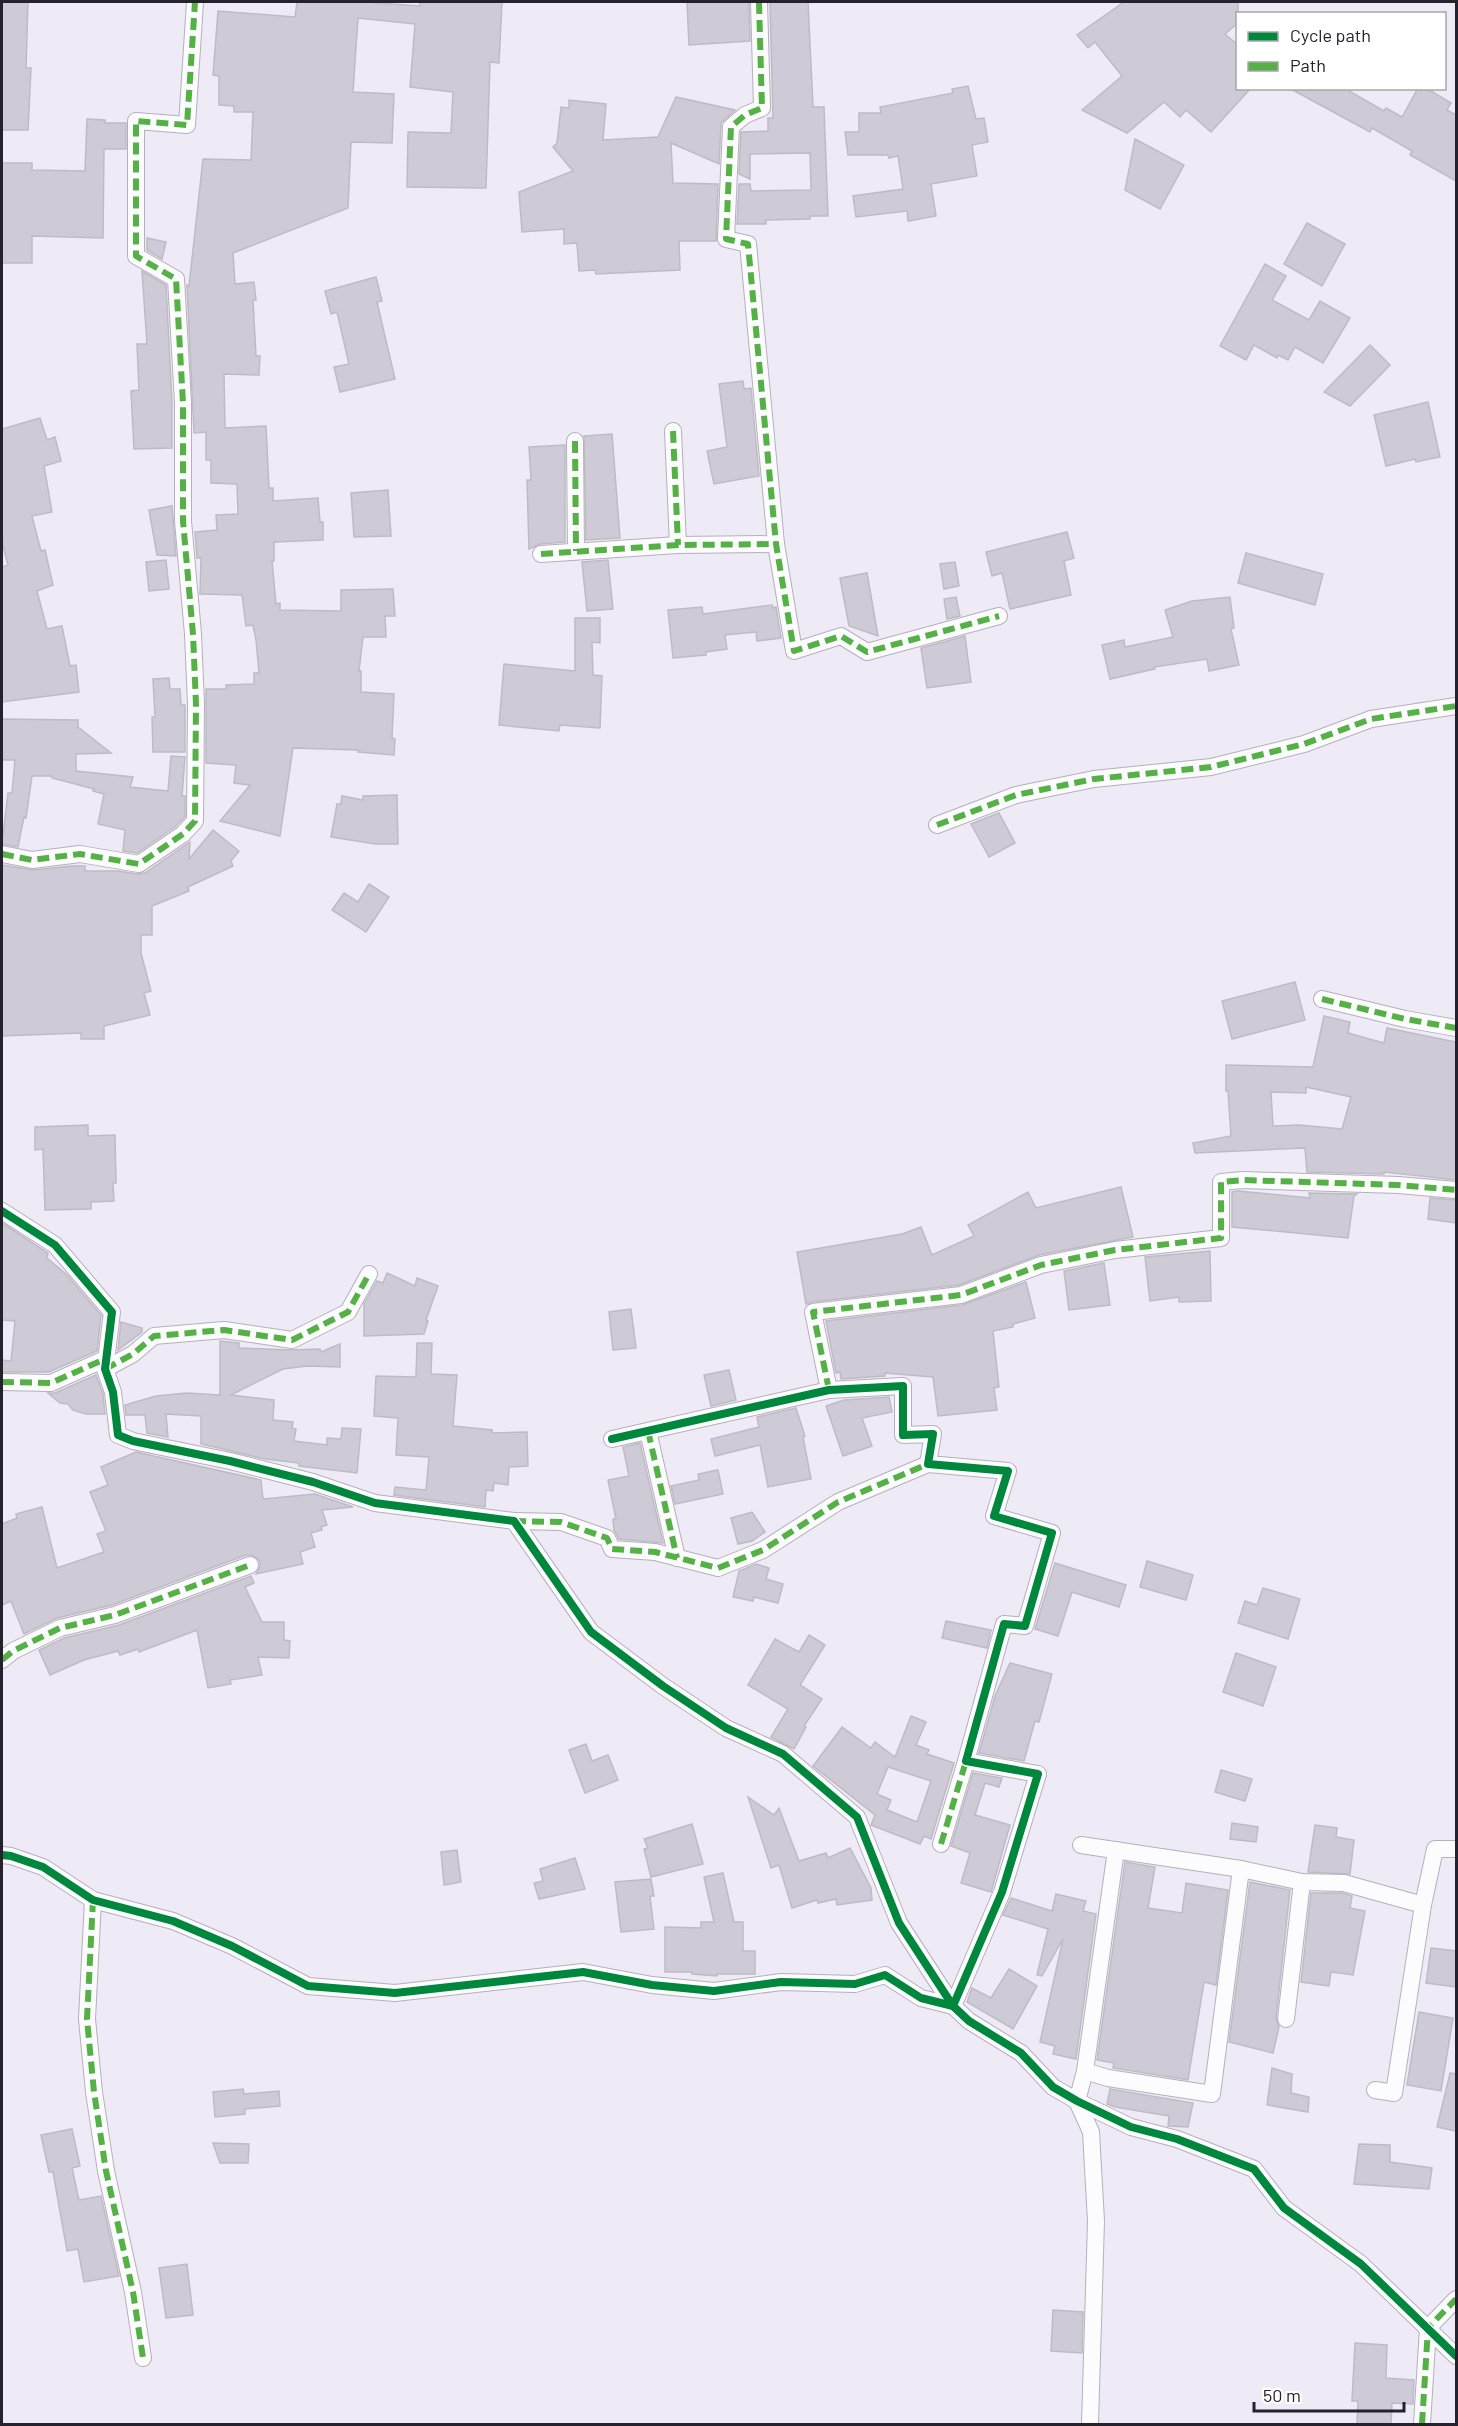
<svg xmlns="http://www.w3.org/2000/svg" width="1458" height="2426" viewBox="0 0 1458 2426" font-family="Barlow,sans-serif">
<rect width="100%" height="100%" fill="#eeeaf6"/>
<g fill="#cecad6" stroke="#bfbbc6" stroke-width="1.5" fill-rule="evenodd">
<polygon points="2,2 28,2 26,68 31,68 28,130 2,130"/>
<polygon points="297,2 363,2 420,6 420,2 502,2 499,63 490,62 486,188 407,187 408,132 451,133 453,92 410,87 415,24 358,18 353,92 394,94 392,143 351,142 348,208 233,253 235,284 254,282 256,300 253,300 256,356 260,356 259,375 224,374 225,428 266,426 269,488 273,488 273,501 318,498 320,522 323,522 323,540 274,542 274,561 272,561 276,604 280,603 280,610 341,611 341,590 393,589 395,616 385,616 386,637 363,637 359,671 361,671 361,692 394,694 392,738 395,739 394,755 358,752 358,750 293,748 280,836 220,821 250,785 234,783 236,765 206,763 206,689 226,689 226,685 254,684 254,673 259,673 256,640 253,625 246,626 242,595 200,594 201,558 197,558 195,532 217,530 216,515 238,514 237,484 211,483 211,460 206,460 206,432 194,433 187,285 189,286 203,159 251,160 253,112 234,112 234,106 219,105 219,76 213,75 218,11 295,17"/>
<polygon points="687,2 749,2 750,41 689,45"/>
<polygon points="770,2 808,2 813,107 824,107 828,216 810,216 810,219 766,220 766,224 737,224 739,184 750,184 751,191 811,190 810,153 750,154 750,179 739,174 741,132 768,131 768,118 773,118"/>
<polygon points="1124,2 1238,2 1238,23 1225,34 1238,45 1238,88 1251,88 1211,132 1186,110 1180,117 1164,102 1127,133 1082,110 1122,76 1095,42 1088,48 1077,35"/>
<polygon points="968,86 976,119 984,118 988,142 972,145 977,176 931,184 936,216 908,221 907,211 856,217 853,196 903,189 898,156 889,158 888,155 848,155 845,132 859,132 859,113 881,113 880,107 953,93 952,89"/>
<polygon points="1289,88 1344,88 1384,111 1386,108 1402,117 1418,88 1426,88 1451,103 1447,110 1456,115 1456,181 1410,155 1412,151 1372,128 1370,132"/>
<polygon points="676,97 735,110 721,123 719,164 671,143 673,183 718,184 716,241 679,241 680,270 596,274 595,270 579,271 577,243 564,244 564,229 522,232 519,192 573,171 553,147 557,143 561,107 569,108 569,100 606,104 603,140 658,137"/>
<polygon points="87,119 105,120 105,123 126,123 126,149 104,149 103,238 32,236 32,263 2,263 2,163 32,163 32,170 85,171"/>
<polygon points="1135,139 1184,165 1160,209 1125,190"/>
<polygon points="1307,223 1345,244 1322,286 1284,264"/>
<polygon points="147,238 166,242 162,259 147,250"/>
<polygon points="1265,264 1286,276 1272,300 1309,320 1320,301 1350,318 1323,363 1295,347 1288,360 1278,355 1277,358 1254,345 1246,360 1220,346"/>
<polygon points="142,271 166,285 172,403 172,448 134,449 131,391 139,390 137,344 147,344"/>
<polygon points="376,277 382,301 377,302 395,379 340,392 334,367 349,364 337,312 331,314 325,291"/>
<polygon points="1370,345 1390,365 1350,406 1324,392"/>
<polygon points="743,381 744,389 751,388 759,476 714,484 707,451 727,447 719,384"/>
<polygon points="1428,402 1440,457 1416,462 1415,459 1386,466 1374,415"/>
<polygon points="40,418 47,440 55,437 61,461 44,466 52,512 32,516 41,551 45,550 53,585 37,591 47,629 62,626 70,666 76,665 79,692 2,702 2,567 8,565 2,542 2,429"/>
<polygon points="612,434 620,538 586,540 584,436"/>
<polygon points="565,445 565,542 540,544 529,549 527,480 531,480 529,447"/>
<polygon points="388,490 391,536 354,537 351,493"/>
<polygon points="172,506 176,556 157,555 149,510"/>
<polygon points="1067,532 1074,558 1064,561 1071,595 1010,609 1002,573 992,576 986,552"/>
<polygon points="1246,553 1323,574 1315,605 1238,583"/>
<polygon points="166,560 169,589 149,591 146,562"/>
<polygon points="608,560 613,609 587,611 582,562"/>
<polygon points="955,562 959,586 944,589 940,564"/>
<polygon points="867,573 878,636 849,626 840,578"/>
<polygon points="956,597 960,616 947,619 944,599"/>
<polygon points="1230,597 1234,628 1231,629 1239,665 1209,671 1207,659 1154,667 1155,669 1110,679 1102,645 1124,640 1125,647 1173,637 1165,610 1192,601"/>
<polygon points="772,605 773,608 776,607 781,638 757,641 756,632 725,635 727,649 706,652 706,655 673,658 668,610 702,607 703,614"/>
<polygon points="575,618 600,618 600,643 592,642 593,675 602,676 600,728 560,725 559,731 499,725 504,664 575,671"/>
<polygon points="965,636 971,682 927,688 921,648"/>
<polygon points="169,678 170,689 180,689 181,705 185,705 185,752 153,752 152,717 155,717 153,679"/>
<polygon points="2,719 78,720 78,727 111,753 76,754 76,771 133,777 130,787 168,791 171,756 185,757 182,796 185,796 185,817 176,826 137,853 123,851 125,830 98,824 104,794 93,791 94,789 52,778 52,776 32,776 26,818 24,817 18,847 2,844 8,793 12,793 15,760 2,760"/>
<polygon points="397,795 398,844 375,844 331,837 337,804 341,804 342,796 363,800 363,796"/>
<polygon points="999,813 1015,843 989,857 971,824"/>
<polygon points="213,830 239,851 231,861 233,866 188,887 189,891 152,906 152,935 141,935 141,953 151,991 144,993 150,1015 104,1026 104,1039 81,1039 81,1033 2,1036 2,865 33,870 72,866 85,866 85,871 118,871 138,874 145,873 190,842 189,859"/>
<polygon points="369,884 389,897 366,932 332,910 344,893 358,902"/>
<polygon points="1295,982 1305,1020 1232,1039 1222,1001"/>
<path d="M1324,1016L1350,1022L1348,1033L1384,1043L1387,1028L1456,1042V1180L1384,1172V1174L1307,1172L1305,1148L1195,1153L1193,1143L1231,1136L1228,1091H1226V1065L1313,1067ZM1306,1087L1351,1097L1342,1129L1299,1125L1273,1126L1271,1092L1306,1093Z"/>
<polygon points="88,1125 88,1136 115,1135 116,1183 113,1183 114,1201 91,1202 91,1209 45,1210 43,1149 35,1150 35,1127"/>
<polygon points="1121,1187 1133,1237 1039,1255 959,1285 812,1302 806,1304 797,1252 902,1234 921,1227 932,1255 974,1236 968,1225 1028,1192 1036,1208"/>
<polygon points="1238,1191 1310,1198 1309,1193 1357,1194 1354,1196 1348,1238 1232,1227 1232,1192"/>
<polygon points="1430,1198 1456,1200 1456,1223 1428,1219"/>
<polygon points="2,1223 48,1253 47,1258 67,1275 101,1315 97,1351 49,1372 2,1372 2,1360 11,1361 15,1321 2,1320"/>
<polygon points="1210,1251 1211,1301 1179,1302 1179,1297 1150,1301 1145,1257"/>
<polygon points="1104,1263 1110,1305 1069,1310 1064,1271"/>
<polygon points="387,1273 415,1286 417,1278 438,1286 426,1320 428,1321 424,1334 364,1336 364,1304 377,1281 383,1283"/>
<polygon points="1026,1282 1035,1318 1013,1324 1013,1327 993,1331 999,1387 994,1388 997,1410 938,1416 933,1377 885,1373 885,1376 841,1379 840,1372 836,1373 826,1321 962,1305"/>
<polygon points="631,1309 636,1348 613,1350 609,1312"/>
<polygon points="121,1322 142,1328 142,1332 118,1350"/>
<polygon points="220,1341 239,1343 239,1348 290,1350 320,1349 321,1352 340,1344 340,1367 307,1366 283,1369 231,1395 274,1400 273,1420 293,1422 292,1428 296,1429 294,1441 327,1445 327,1438 341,1439 342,1428 361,1429 357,1473 299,1466 299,1463 265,1459 201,1444 201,1416 166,1414 168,1437 147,1433 145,1415 126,1415 125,1405 156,1396 187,1393 220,1395"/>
<polygon points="417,1343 432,1343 431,1374 457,1375 453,1426 492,1430 492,1433 527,1432 528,1466 509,1467 508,1485 494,1483 493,1491 486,1490 485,1507 394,1495 395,1487 426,1490 429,1457 396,1455 398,1418 374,1416 376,1376 416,1377"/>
<polygon points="729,1370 736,1400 711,1406 704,1375"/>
<polygon points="96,1375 103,1394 105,1414 86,1414 73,1410 68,1404 60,1403 48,1393 55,1393"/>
<polygon points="889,1397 892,1412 862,1418 872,1446 843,1456 826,1406 844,1400"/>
<polygon points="796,1408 805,1436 803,1437 811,1479 768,1487 760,1445 715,1456 711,1439 759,1427 757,1417"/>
<polygon points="640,1443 663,1543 619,1539 614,1530 613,1519 616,1519 608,1480 629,1476 623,1447"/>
<polygon points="136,1452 261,1480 263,1499 315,1494 353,1507 322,1510 327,1525 321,1527 322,1530 311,1533 315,1547 300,1552 303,1564 256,1574 260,1567 260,1561 252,1555 246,1555 112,1605 57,1618 24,1634 11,1601 2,1605 2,1524 17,1518 16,1514 42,1507 57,1568 104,1552 97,1534 106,1531 90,1492 108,1485 101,1467"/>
<polygon points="718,1470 723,1494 675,1504 671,1486 699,1480 698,1474"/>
<polygon points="752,1512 765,1532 752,1541 738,1544 731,1518"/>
<polygon points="1147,1561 1193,1575 1186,1600 1140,1587"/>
<polygon points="1055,1563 1126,1585 1119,1607 1072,1592 1058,1636 1035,1629"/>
<polygon points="756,1564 769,1568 766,1579 783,1584 778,1603 754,1597 753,1601 733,1597 739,1571"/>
<polygon points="251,1576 254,1583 245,1587 262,1622 284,1622 284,1640 290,1641 289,1658 258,1657 262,1675 230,1680 231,1684 208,1688 197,1630 139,1652 138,1649 120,1655 118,1651 84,1660 50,1675 39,1650 64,1638 119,1625"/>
<polygon points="1263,1588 1300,1599 1288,1639 1238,1623 1245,1601 1257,1605"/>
<polygon points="946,1621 991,1630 987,1648 942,1638"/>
<polygon points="809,1635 825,1645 800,1685 822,1699 804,1726 806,1727 794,1749 771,1737 788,1709 748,1685 775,1639 799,1652"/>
<polygon points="1236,1653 1276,1667 1263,1706 1223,1692"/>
<polygon points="1010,1663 1052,1674 1039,1722 1035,1721 1024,1761 979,1753 995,1696"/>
<path d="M911,1716L926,1722L916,1745L929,1750L927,1754L954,1763L931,1839L924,1836L920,1844L871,1825L875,1815L813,1766L842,1727L871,1748L875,1742L895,1757ZM888,1767L931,1781L917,1822L887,1810L891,1800L877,1794Z"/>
<polygon points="586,1744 592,1761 608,1755 618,1780 585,1793 569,1750"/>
<polygon points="1221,1770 1252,1779 1245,1801 1215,1792"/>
<polygon points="973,1773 1002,1778 999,1787 985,1783 975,1815 1010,1825 991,1892 961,1883 970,1853 951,1846"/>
<polygon points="748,1797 774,1815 779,1808 799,1861 826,1853 828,1858 850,1848 871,1888 872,1900 837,1905 836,1899 818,1903 817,1900 792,1908 779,1865 771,1868"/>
<polygon points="1232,1823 1258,1827 1256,1842 1230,1839"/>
<polygon points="692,1824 703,1864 651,1877 644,1849 648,1848 644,1839"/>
<polygon points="1315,1825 1337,1828 1336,1837 1354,1840 1350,1874 1308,1872"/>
<polygon points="457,1850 461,1882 444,1885 441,1852"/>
<polygon points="575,1858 585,1889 539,1899 534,1883 543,1881 540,1869"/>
<polygon points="1125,1862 1155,1867 1148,1908 1182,1913 1186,1883 1228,1890 1216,1985 1204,1982 1188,2080 1113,2068 1114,2063 1097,2060"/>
<polygon points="723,1873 734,1922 743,1922 743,1951 755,1951 755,1974 717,1974 717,1976 692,1974 692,1972 665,1972 665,1927 701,1928 701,1922 714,1922 704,1877"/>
<polygon points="651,1879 654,1896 650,1896 654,1929 621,1932 615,1882"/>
<polygon points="1250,1882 1290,1890 1276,2018 1279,2027 1273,2053 1229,2042"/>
<polygon points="1311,1893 1342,1893 1352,1896 1350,1908 1365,1911 1353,1975 1331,1972 1329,1986 1301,1982"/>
<polygon points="1056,1894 1086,1901 1083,1911 1096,1914 1076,2059 1053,2054 1055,2046 1040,2042 1063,1939 1042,1976 1037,1975 1048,1929 1003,1915 1011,1898 1052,1911"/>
<polygon points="1431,1948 1456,1951 1456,1987 1426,1983"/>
<polygon points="1009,1969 1037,1986 1013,2029 967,2002 972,1988 991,1998"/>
<polygon points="1419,2012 1453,2018 1441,2091 1407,2085"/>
<polygon points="1272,2068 1292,2074 1291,2093 1309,2097 1308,2112 1267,2105"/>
<polygon points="1450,2073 1456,2074 1456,2131 1437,2127"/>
<polygon points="243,2089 244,2094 279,2091 280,2106 245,2109 245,2114 215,2117 213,2092"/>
<polygon points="1110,2089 1193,2103 1188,2127 1168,2126 1169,2116 1115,2107 1107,2104"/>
<polygon points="72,2129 80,2166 72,2168 79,2200 101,2196 119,2276 84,2282 78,2249 67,2251 53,2172 49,2172 41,2135"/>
<polygon points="213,2143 249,2144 248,2163 220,2163"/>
<polygon points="1359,2144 1390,2145 1390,2162 1432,2168 1429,2189 1354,2184"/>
<polygon points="187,2264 193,2315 166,2318 159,2268"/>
<polygon points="1053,2310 1083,2312 1082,2353 1051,2351"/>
<polygon points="1355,2343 1387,2345 1386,2378 1414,2380 1413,2404 1392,2403 1391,2424 1357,2424 1358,2401 1352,2401"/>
</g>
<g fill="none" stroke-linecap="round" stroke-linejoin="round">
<defs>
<g id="street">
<polyline points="759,2 762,108 745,115 731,127 726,239 748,244 776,544 794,651 841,636 867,652 999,616"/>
<polyline points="673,431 678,545"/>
<polyline points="575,441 576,551"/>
<polyline points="541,554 678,545 776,544"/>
<polyline points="937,825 1016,795 1094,779 1211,767 1304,744 1371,719 1456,706"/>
<polyline points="2,854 32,860 80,854 139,864 183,834 195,821 196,704 193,634 183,521 183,403 176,279 136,256 136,121 187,125 195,2"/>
<polyline points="1322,999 1405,1019 1456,1028"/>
<polyline points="2,1211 55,1245 112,1312 105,1369 113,1392 118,1435 133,1441 230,1461 313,1482 375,1503 514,1521 591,1632 663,1686 726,1728 783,1754 857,1817 899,1923 953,2006 969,2021 1021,2053 1053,2087 1077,2101 1131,2127 1177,2139 1254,2169 1284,2208 1361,2264 1456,2356"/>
<polyline points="105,1369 133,1354 154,1336 224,1330 292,1340 348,1312 369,1274"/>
<polyline points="2,1382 51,1383 105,1359"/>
<polyline points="829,1390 813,1312 961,1295 1041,1265 1115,1250 1221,1238 1221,1182 1243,1180 1398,1185 1456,1190"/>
<polyline points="648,1431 677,1558"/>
<polyline points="514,1521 561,1522 607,1538 612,1549 655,1552 718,1568 763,1550 838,1502 928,1464"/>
<polyline points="2,1660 13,1651 60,1628 115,1615 250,1565"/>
<polyline points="941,1844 966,1761"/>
<polyline points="1081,1845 1241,1869 1302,1882 1344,1883 1423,1905"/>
<polyline points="2,1855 11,1856 43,1867 93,1900 173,1921 232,1946 308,1986 395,1993 583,1972 652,1985 714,1991 781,1982 855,1984 885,1975 921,1998 953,2006 1002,1892 1038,1774 966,1761 1004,1624 1025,1626 1052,1533 994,1516 1008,1471 928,1464 933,1434 903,1435 903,1386 829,1390 612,1439"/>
<polyline points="93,1900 87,2019 94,2092 106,2171 133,2292 143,2358"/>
<polyline points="1286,2019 1302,1882"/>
<polyline points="1085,2071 1108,2078 1212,2094 1241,1869"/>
<polyline points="1375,2090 1394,2093 1423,1905 1435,1849 1456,1849"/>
<polyline points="1090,2424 1096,2221 1091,2132 1077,2101 1085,2071 1116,1850"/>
<polyline points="1422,2424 1428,2328 1456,2299"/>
</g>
</defs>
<use href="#street" stroke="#b4b0bc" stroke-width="18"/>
<use href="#street" stroke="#fcfcfe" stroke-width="16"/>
<g stroke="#55b146" stroke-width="6" stroke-dasharray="12 6" stroke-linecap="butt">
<polyline points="759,2 762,108 745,115 731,127 726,239 748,244 776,544 794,651 841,636 867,652 999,616"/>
<polyline points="673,431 678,545"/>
<polyline points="575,441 576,551"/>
<polyline points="541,554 678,545 776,544"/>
<polyline points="937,825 1016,795 1094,779 1211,767 1304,744 1371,719 1456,706"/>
<polyline points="2,854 32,860 80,854 139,864 183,834 195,821 196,704 193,634 183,521 183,403 176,279 136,256 136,121 187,125 195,2"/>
<polyline points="1322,999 1405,1019 1456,1028"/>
<polyline points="105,1369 133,1354 154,1336 224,1330 292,1340 348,1312 369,1274"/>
<polyline points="2,1382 51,1383 105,1359"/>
<polyline points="829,1390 813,1312 961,1295 1041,1265 1115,1250 1221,1238 1221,1182 1243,1180 1398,1185 1456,1190"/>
<polyline points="648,1431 677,1558"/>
<polyline points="514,1521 561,1522 607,1538 612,1549 655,1552 718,1568 763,1550 838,1502 928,1464"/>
<polyline points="2,1660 13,1651 60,1628 115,1615 250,1565"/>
<polyline points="941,1844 966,1761"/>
<polyline points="93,1900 87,2019 94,2092 106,2171 133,2292 143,2358"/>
<polyline points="1422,2424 1428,2328 1456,2299"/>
</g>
<defs>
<g id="cycleway">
<polyline points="2,1211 55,1245 112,1312 105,1369 113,1392 118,1435 133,1441 230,1461 313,1482 375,1503 514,1521 591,1632 663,1686 726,1728 783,1754 857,1817 899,1923 953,2006 969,2021 1021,2053 1053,2087 1077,2101 1131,2127 1177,2139 1254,2169 1284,2208 1361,2264 1456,2356"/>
<polyline points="2,1855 11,1856 43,1867 93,1900 173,1921 232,1946 308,1986 395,1993 583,1972 652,1985 714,1991 781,1982 855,1984 885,1975 921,1998 953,2006 1002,1892 1038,1774 966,1761 1004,1624 1025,1626 1052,1533 994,1516 1008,1471 928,1464 933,1434 903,1435 903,1386 829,1390 612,1439"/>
</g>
</defs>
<use href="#cycleway" stroke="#fff" stroke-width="11"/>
<use href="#cycleway" stroke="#00873e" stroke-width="8"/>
</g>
<rect width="1458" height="2426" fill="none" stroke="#25212d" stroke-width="6"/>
<rect x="1236" y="12" width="210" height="78" fill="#ffffff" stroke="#a8a6ab" stroke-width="1.5"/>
<rect x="1248" y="32" width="30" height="9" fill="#00873e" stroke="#a8a6ab" stroke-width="1.5"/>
<text x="1290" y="42" font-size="18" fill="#25212d">Cycle path</text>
<rect x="1248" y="62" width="30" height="9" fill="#55b146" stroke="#a8a6ab" stroke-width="1.5"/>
<text x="1290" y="72" font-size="18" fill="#25212d">Path</text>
<path d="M1254 2402v9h150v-9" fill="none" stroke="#25212d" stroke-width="3"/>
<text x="1263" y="2402" font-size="18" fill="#25212d" stroke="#ffffff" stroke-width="4.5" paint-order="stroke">50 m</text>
</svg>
